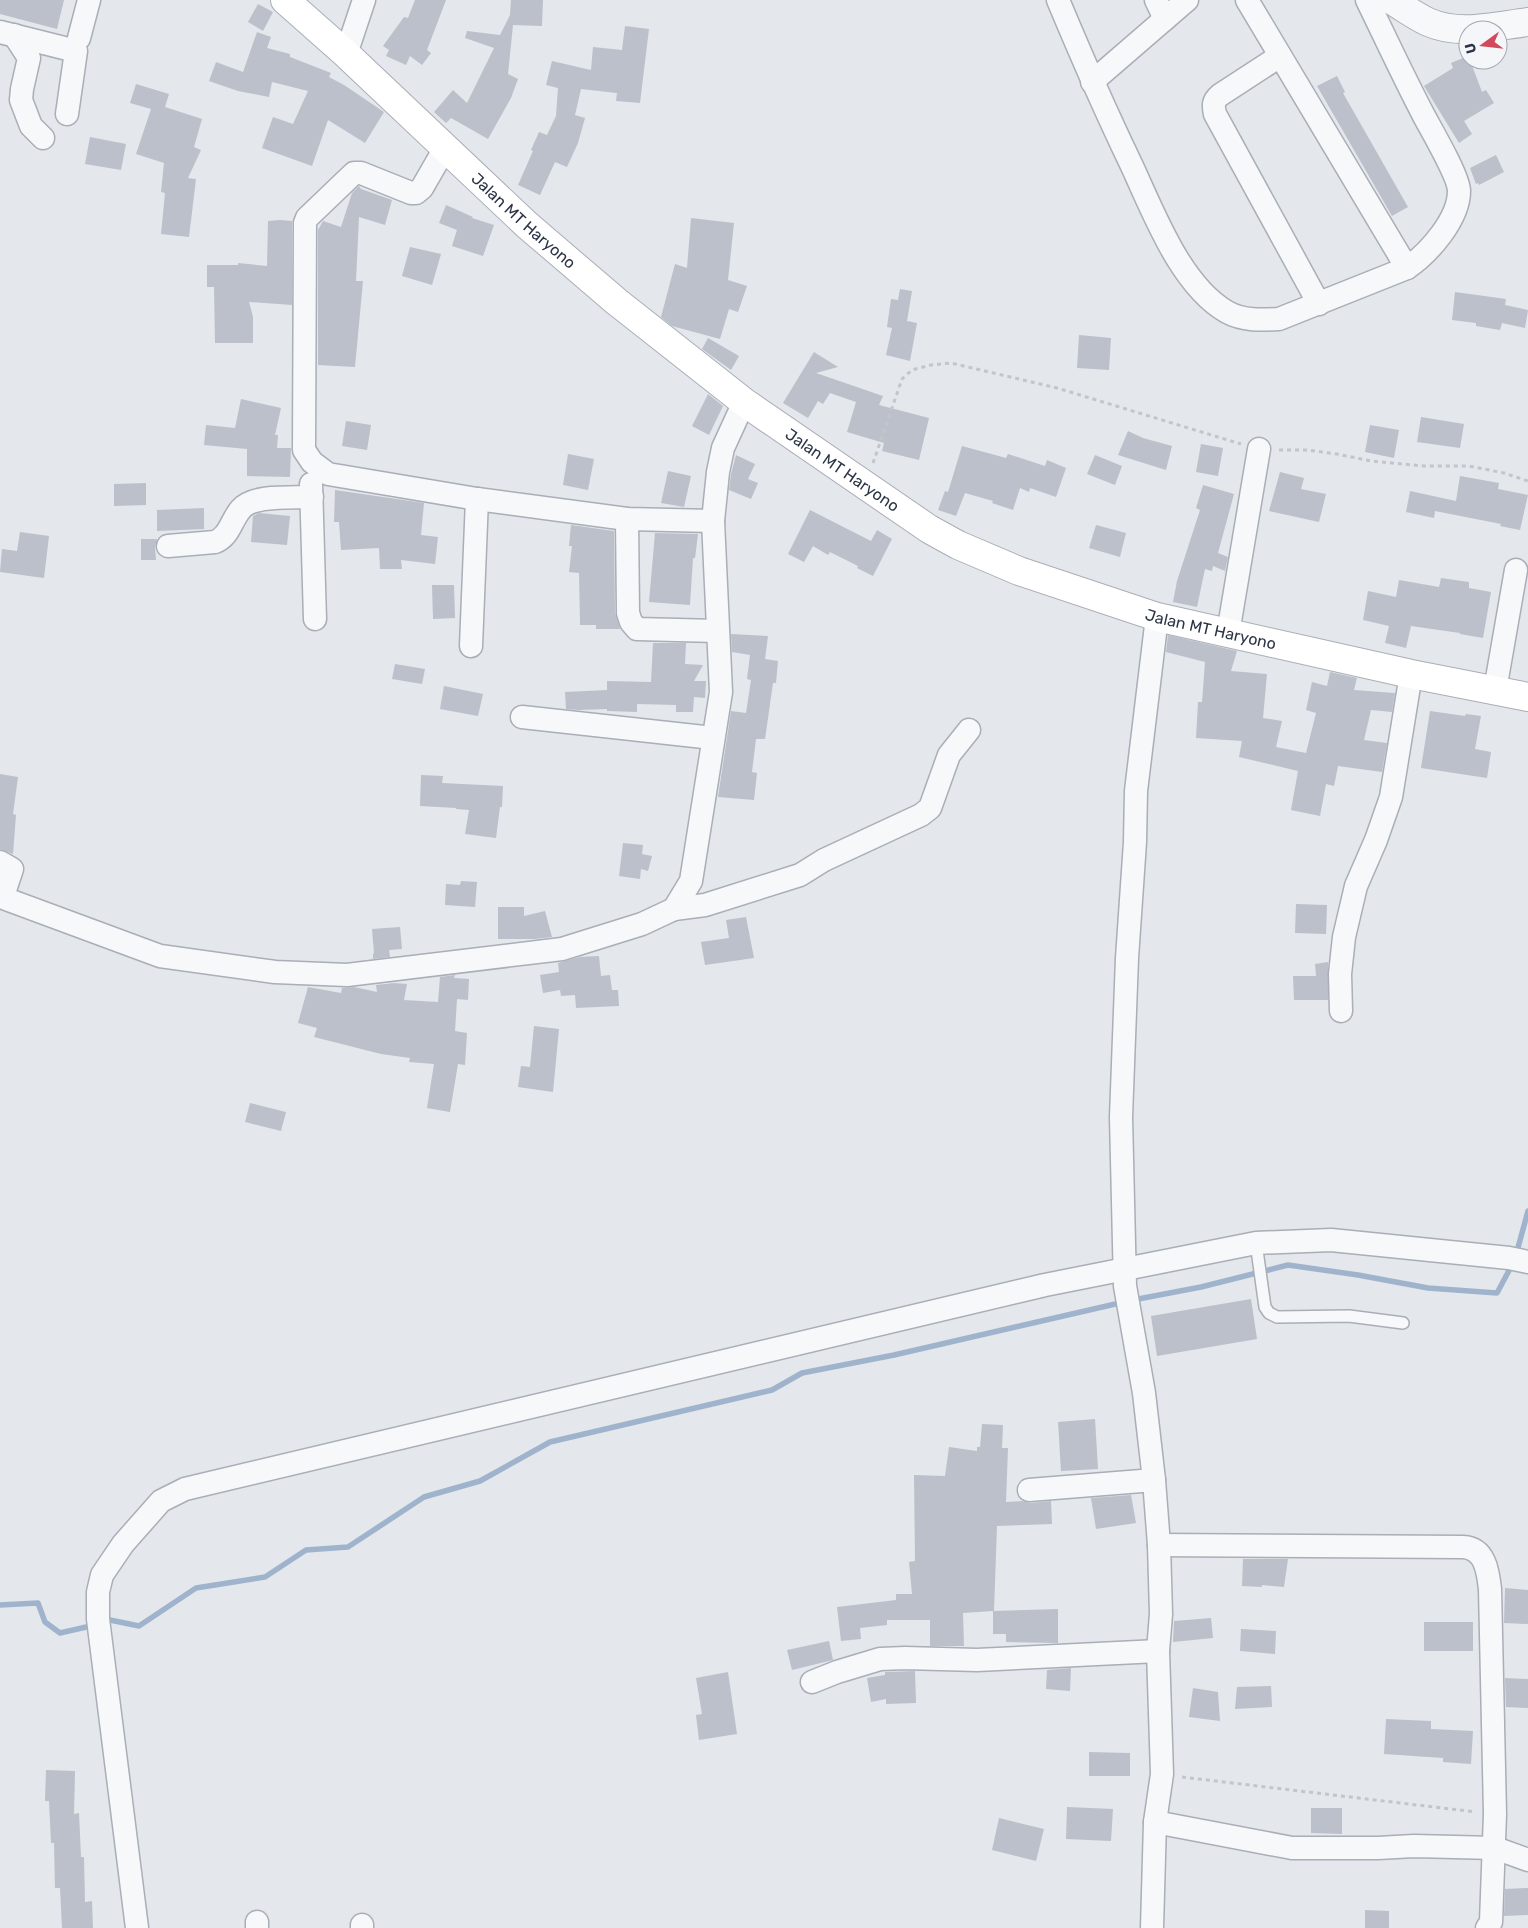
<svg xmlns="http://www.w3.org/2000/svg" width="1528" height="1928" viewBox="0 0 1528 1928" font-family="Rubik,sans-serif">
<rect width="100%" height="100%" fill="#e4e7ec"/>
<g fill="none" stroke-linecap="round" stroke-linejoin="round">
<g stroke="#9fb4cc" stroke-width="5.5">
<polyline points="1516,1255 1528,1211"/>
<polyline points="1133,1300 1201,1287 1288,1265 1358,1275 1428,1288 1497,1293 1513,1263"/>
<polyline points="0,1605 38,1603 45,1622 60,1633 95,1625"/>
<polyline points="104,1622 110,1620 139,1626 196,1588 265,1577 306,1550 348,1547 424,1497 480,1481 550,1442 772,1390 802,1373 894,1355 1124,1302"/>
</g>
</g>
<g fill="#bbc0ca">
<polygon points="0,0 64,0 57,29 0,14"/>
<polygon points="415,0 446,0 427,50 431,53 422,65 410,56 406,65 386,56 389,50 383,46 404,17 408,18"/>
<polygon points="511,0 543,0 542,26 513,25 508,74 518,79 511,98 488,139 451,118 446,123 434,112 453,90 467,103 494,48 465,38 467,31 500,35 510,15"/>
<polygon points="258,4 273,12 263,31 248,22"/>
<polygon points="625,26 649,29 640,103 616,101 617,93 581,89 575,115 585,118 578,143 567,167 555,162 540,195 518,185 533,151 531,150 539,132 547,135 556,116 558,88 546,85 552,61 591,70 593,47 622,50"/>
<polygon points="257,32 271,37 267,48 290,54 290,57 331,73 329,77 344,85 384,112 365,143 328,120 312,166 262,148 273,117 293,124 308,91 272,82 269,97 238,91 209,81 216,62 243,72"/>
<polygon points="1468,56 1468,60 1470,60 1482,92 1486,90 1494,103 1464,121 1472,134 1459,143 1424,86 1453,68 1451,63"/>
<polygon points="1337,76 1345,92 1343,93 1408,207 1392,216 1317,86"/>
<polygon points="136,84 169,94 165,107 202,119 194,147 201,150 188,178 196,179 189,237 161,234 165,193 161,192 164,163 136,154 151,109 130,103"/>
<polygon points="90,137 126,144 121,170 85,164"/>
<polygon points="1496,155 1504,172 1479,185 1478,183 1476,184 1470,168"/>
<polygon points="359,186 361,189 392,200 385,225 359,217 356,281 363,281 355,367 318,365 318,230 323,221 341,227 352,193"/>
<polygon points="446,205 473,217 472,218 494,225 483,256 452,246 457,230 439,223"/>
<polygon points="691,218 734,223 728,280 747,286 738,312 729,309 720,339 672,326 661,317 675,264 687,268"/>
<polygon points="280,220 292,221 292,305 249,302 253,317 253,343 215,343 214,287 207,287 207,265 238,265 238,263 267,266 268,221"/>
<polygon points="410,247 441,254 432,285 402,276"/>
<polygon points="900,289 912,291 907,321 917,323 910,361 886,355 892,328 887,327 891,299 898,300"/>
<polygon points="1455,292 1506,299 1505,305 1528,310 1525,328 1502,323 1500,330 1476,326 1476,323 1452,320"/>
<polygon points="1079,335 1111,338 1109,370 1077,368"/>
<polygon points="708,338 739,356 731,370 702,349"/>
<polygon points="814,352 838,367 816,373 883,396 879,405 929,418 919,460 882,451 884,443 847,432 856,402 830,393 823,404 818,401 808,418 783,403"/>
<polygon points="708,394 723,406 709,435 692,426"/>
<polygon points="241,399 281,408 275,435 278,435 277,448 291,448 290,477 247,476 247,449 204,445 206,425 235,428"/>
<polygon points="1421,417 1464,424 1460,448 1417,442"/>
<polygon points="346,421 371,425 367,450 342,446"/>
<polygon points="1370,425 1399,430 1394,458 1365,452"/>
<polygon points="1128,431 1143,438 1172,446 1166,470 1118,455"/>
<polygon points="1201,444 1223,448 1218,476 1196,472"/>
<polygon points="962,446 1006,458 1008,454 1045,466 1047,460 1066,468 1056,497 1030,488 1029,492 1020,488 1013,510 992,503 993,501 965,493 956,516 938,510 945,491 948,492"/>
<polygon points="568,454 594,459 588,490 563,485"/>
<polygon points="736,455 755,464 748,479 758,483 751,499 729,490 731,474"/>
<polygon points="1095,455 1122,466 1115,485 1087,474"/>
<polygon points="668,471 691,476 684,507 661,503"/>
<polygon points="1280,472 1304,478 1301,489 1326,494 1319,522 1269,511"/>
<polygon points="1460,476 1499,483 1498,489 1528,495 1520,530 1500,526 1501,524 1435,511 1434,518 1406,512 1410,491 1456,501"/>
<polygon points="146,483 146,505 114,506 114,484"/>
<polygon points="1203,485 1234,494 1218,553 1228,557 1225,571 1213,566 1212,571 1205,569 1197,607 1173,602 1177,581 1200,510 1196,508"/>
<polygon points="335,490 424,503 421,535 438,537 435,564 401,560 402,569 380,569 379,548 341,550 339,522 334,522"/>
<polygon points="204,508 204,529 157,531 157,510"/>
<polygon points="810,510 871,541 877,530 892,539 873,576 857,568 858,566 830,552 828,555 813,546 804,562 788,554"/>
<polygon points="259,513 290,516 287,545 251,542 253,516"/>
<polygon points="571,525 614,531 615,613 620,629 596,629 596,625 580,625 579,573 569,572 572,546 569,546"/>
<polygon points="1096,525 1126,533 1120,557 1089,548"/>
<polygon points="20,532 49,536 44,578 0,572 2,549 17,551"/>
<polygon points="655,533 698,534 695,558 693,558 690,605 649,602"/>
<polygon points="141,539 157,539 155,547 156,560 141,560"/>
<polygon points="1441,578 1469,582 1469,588 1491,592 1483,638 1460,634 1460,633 1411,626 1406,648 1385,643 1389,626 1363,620 1368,591 1396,597 1399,580 1439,587"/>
<polygon points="432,585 454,585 455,618 433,619"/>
<polygon points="731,634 768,636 765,659 778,661 776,683 773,683 765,739 756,739 752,772 757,773 754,800 718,797 731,711 746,713 751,680 747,679 750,655 732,652"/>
<polygon points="1168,635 1237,651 1231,671 1267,674 1263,718 1282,721 1276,747 1306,753 1316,713 1306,710 1312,682 1327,686 1330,672 1357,678 1354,690 1395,693 1392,712 1371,710 1364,740 1387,743 1382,772 1338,766 1334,786 1326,784 1320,816 1291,810 1298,771 1239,757 1242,741 1196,738 1198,702 1202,702 1205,662 1166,652"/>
<polygon points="653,643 686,643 685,664 703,665 694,681 706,681 705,698 694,697 693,712 676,712 676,705 637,704 637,712 607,711 607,709 579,710 566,709 565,692 607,690 607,681 651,682"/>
<polygon points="395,664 425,669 422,684 392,679"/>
<polygon points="444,686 483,694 478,716 440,709"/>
<polygon points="1430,711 1465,716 1466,714 1481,716 1475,749 1491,752 1487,778 1421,768"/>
<polygon points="0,774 18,777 13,814 16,815 13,854 0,849"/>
<polygon points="421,775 443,776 442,783 503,786 502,807 500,807 496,838 465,834 469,810 456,809 456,808 420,806"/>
<polygon points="623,843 643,845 642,854 652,856 648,871 641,869 640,879 619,876"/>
<polygon points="461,881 477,882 475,907 445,905 446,884 460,885"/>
<polygon points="1296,904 1327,905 1326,934 1295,933"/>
<polygon points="498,907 524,907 524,916 545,911 552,937 535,939 498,939"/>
<polygon points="746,917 754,958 705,965 701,942 729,938 726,920"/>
<polygon points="400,927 402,949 389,950 390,957 373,959 373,954 374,953 372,929"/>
<polygon points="599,956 601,976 610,975 612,990 618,990 619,1006 576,1008 575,995 561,996 560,990 543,993 540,975 559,972 558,963 580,957"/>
<polygon points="1328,962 1328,1000 1294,1000 1293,976 1316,976 1315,964"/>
<polygon points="455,975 454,978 469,979 468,1000 457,999 455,1031 467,1033 465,1065 458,1064 450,1112 427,1108 434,1064 409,1062 410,1058 381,1054 314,1037 317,1028 298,1023 308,987 341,993 342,988 354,987 377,992 376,985 394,983 407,984 404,1000 438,1002 440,977"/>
<polygon points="534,1026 559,1029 553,1092 518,1087 521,1066 530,1067"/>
<polygon points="250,1103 286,1112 281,1131 245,1122"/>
<polygon points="1251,1299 1257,1339 1157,1356 1151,1316"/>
<polygon points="1095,1419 1098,1469 1061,1471 1058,1422"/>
<polygon points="982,1424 1003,1425 1002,1448 1008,1448 1006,1502 1022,1501 1030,1503 1051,1501 1052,1524 997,1526 994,1611 1058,1609 1058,1643 1006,1642 1006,1634 993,1634 993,1611 963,1613 964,1646 930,1646 930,1620 887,1620 887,1625 860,1628 861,1639 841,1641 837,1607 896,1600 896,1594 912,1594 909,1562 915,1561 914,1475 945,1476 949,1447 977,1451 977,1447 980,1447"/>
<polygon points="1131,1495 1136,1523 1096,1529 1091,1498"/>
<polygon points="1243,1559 1288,1559 1284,1587 1262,1585 1262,1587 1242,1586"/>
<polygon points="1505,1588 1528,1590 1528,1624 1504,1623"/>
<polygon points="1211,1618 1213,1638 1173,1642 1174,1621"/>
<rect x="1424" y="1622" width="49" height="29"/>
<polygon points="1241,1629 1276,1631 1275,1654 1240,1651"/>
<polygon points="829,1641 833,1660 792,1670 787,1650"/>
<polygon points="1071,1668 1070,1691 1046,1689 1047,1670"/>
<polygon points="915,1671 916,1703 886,1704 886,1699 871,1702 867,1678 885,1675 885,1672"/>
<polygon points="728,1672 737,1734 699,1740 696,1715 702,1714 696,1678"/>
<polygon points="1505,1678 1528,1679 1528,1708 1506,1707"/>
<polygon points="1271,1686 1272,1707 1235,1709 1237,1687"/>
<polygon points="1193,1688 1218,1692 1220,1721 1189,1717"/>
<polygon points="1386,1719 1431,1721 1431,1729 1473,1731 1471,1764 1443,1762 1443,1758 1384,1754"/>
<polygon points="1089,1752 1130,1753 1130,1776 1089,1776"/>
<polygon points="46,1770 75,1771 74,1814 79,1813 81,1857 84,1857 85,1902 92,1901 93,1928 62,1928 60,1888 55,1888 54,1843 51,1843 49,1801 45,1801"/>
<polygon points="1067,1807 1113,1809 1111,1841 1066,1839"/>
<polygon points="1311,1808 1342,1808 1342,1834 1311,1833"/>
<polygon points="999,1818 1044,1829 1036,1861 992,1850"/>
<polygon points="1528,1888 1528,1915 1504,1916 1505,1889"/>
<polygon points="1365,1910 1389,1911 1389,1928 1365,1928"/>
</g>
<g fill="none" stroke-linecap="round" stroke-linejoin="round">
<defs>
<polyline id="service" points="1256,1243 1265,1307 1269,1313 1277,1317 1349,1316 1403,1323"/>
<g id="minor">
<path d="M1058,0C1081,55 1105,110 1131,164C1153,211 1180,285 1227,312C1243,321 1262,320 1279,319L1407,268C1429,253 1459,219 1459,191C1459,177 1432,131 1424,116C1404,78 1386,39 1367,0"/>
<polyline points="1156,0 1165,19"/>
<polyline points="1247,0 1407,268"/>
<polyline points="0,32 76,51 67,114"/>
<polyline points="14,35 29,58 22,89 21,100 31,126 43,138"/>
<polyline points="79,38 89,0"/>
<polyline points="346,54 364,0"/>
<path d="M1280,56L1220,95C1213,101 1213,105 1215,114L1319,304"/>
<polyline points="1092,82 1187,0"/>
<polyline points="445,148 422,188 416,193 411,193 361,173 354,173 307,218 305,223 304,450 312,462 328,474 477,499 627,519 713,521"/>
<polyline points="311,484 315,619"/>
<polyline points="627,519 628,613 631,622 637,629 717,631"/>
<path d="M168,546L215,542C230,536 231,520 241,509C253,494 294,498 312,497"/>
<polyline points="1228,633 1259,449"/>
<polyline points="471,646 477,499"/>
<polyline points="1495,690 1516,570"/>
<polyline points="522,717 713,738"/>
<polyline points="0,862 12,869 3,896 6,899 160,956 275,972 347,975 562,949 642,924 674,909 691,881 721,692 713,521 718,472 723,448 744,402"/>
<polyline points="674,909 705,905 800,875 824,860 921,815 930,808 949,755 969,730"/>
<polyline points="1341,1011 1340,974 1344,937 1356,886 1376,840 1391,797 1411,674"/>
<polyline points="1029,1490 1154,1480"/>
<path d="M1159,1545L1463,1547C1485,1548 1488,1571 1490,1589L1495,1814L1491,1922L1487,1928"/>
<polyline points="812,1682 837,1672 880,1659 905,1658 977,1660 1158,1651"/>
<polyline points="1155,1822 1292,1848 1378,1848 1414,1846 1495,1848 1528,1860"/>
<polyline points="257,1922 257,1928"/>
<polyline points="362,1925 362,1928"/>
<polyline points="137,1928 98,1619 98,1592 102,1575 123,1544 161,1501 185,1489 1045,1285 1256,1243 1331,1240 1509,1258 1528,1262"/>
<polyline points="1152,1928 1155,1822 1162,1774 1158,1651 1161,1614 1159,1545 1154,1480 1144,1393 1125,1286 1121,1117 1127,958 1135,842 1136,791 1157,617"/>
</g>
<path id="tertiary" d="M1391,0C1403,7 1415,16 1428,22C1459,36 1495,26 1528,22"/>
<g id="secondary">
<path id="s1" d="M285,0L346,54L527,225L617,302L744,402L929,529L958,545L1019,571L1157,617L1411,674L1528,697"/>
</g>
</defs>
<use href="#service" stroke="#a9aeb7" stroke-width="14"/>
<use href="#minor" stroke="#a9aeb7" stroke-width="25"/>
<use href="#tertiary" stroke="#a9aeb7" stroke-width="30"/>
<use href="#secondary" stroke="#a9aeb7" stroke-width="30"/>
<g stroke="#c2c5cb" stroke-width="3" stroke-dasharray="4 4" stroke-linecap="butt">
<polyline points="1279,450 1307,450 1337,454 1371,461 1424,466 1469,466 1504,473 1528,481"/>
<polyline points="873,463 902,379 912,370 931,365 951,363 1057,388 1241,444"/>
<polyline points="1182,1777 1476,1812"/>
</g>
<use href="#service" stroke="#f7f8fa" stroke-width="11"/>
<use href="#minor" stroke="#f7f8fa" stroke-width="22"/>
<use href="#tertiary" stroke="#f7f8fa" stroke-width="28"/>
<use href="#secondary" stroke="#fff" stroke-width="28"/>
</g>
<g text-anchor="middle" stroke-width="5" stroke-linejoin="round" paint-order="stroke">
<g font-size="16" fill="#2b3445" stroke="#f4f6f9">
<text dy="6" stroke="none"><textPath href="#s1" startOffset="325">Jalan MT Haryono</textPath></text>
<text dy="6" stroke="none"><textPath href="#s1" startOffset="730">Jalan MT Haryono</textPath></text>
<text dy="6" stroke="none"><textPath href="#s1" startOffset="1135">Jalan MT Haryono</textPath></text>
</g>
</g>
<g transform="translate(1483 45) rotate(255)"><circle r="24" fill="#f4f6f9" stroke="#a4a8b1"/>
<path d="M0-4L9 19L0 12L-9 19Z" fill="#d1495b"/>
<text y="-8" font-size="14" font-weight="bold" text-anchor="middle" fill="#2b3445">U</text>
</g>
</svg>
